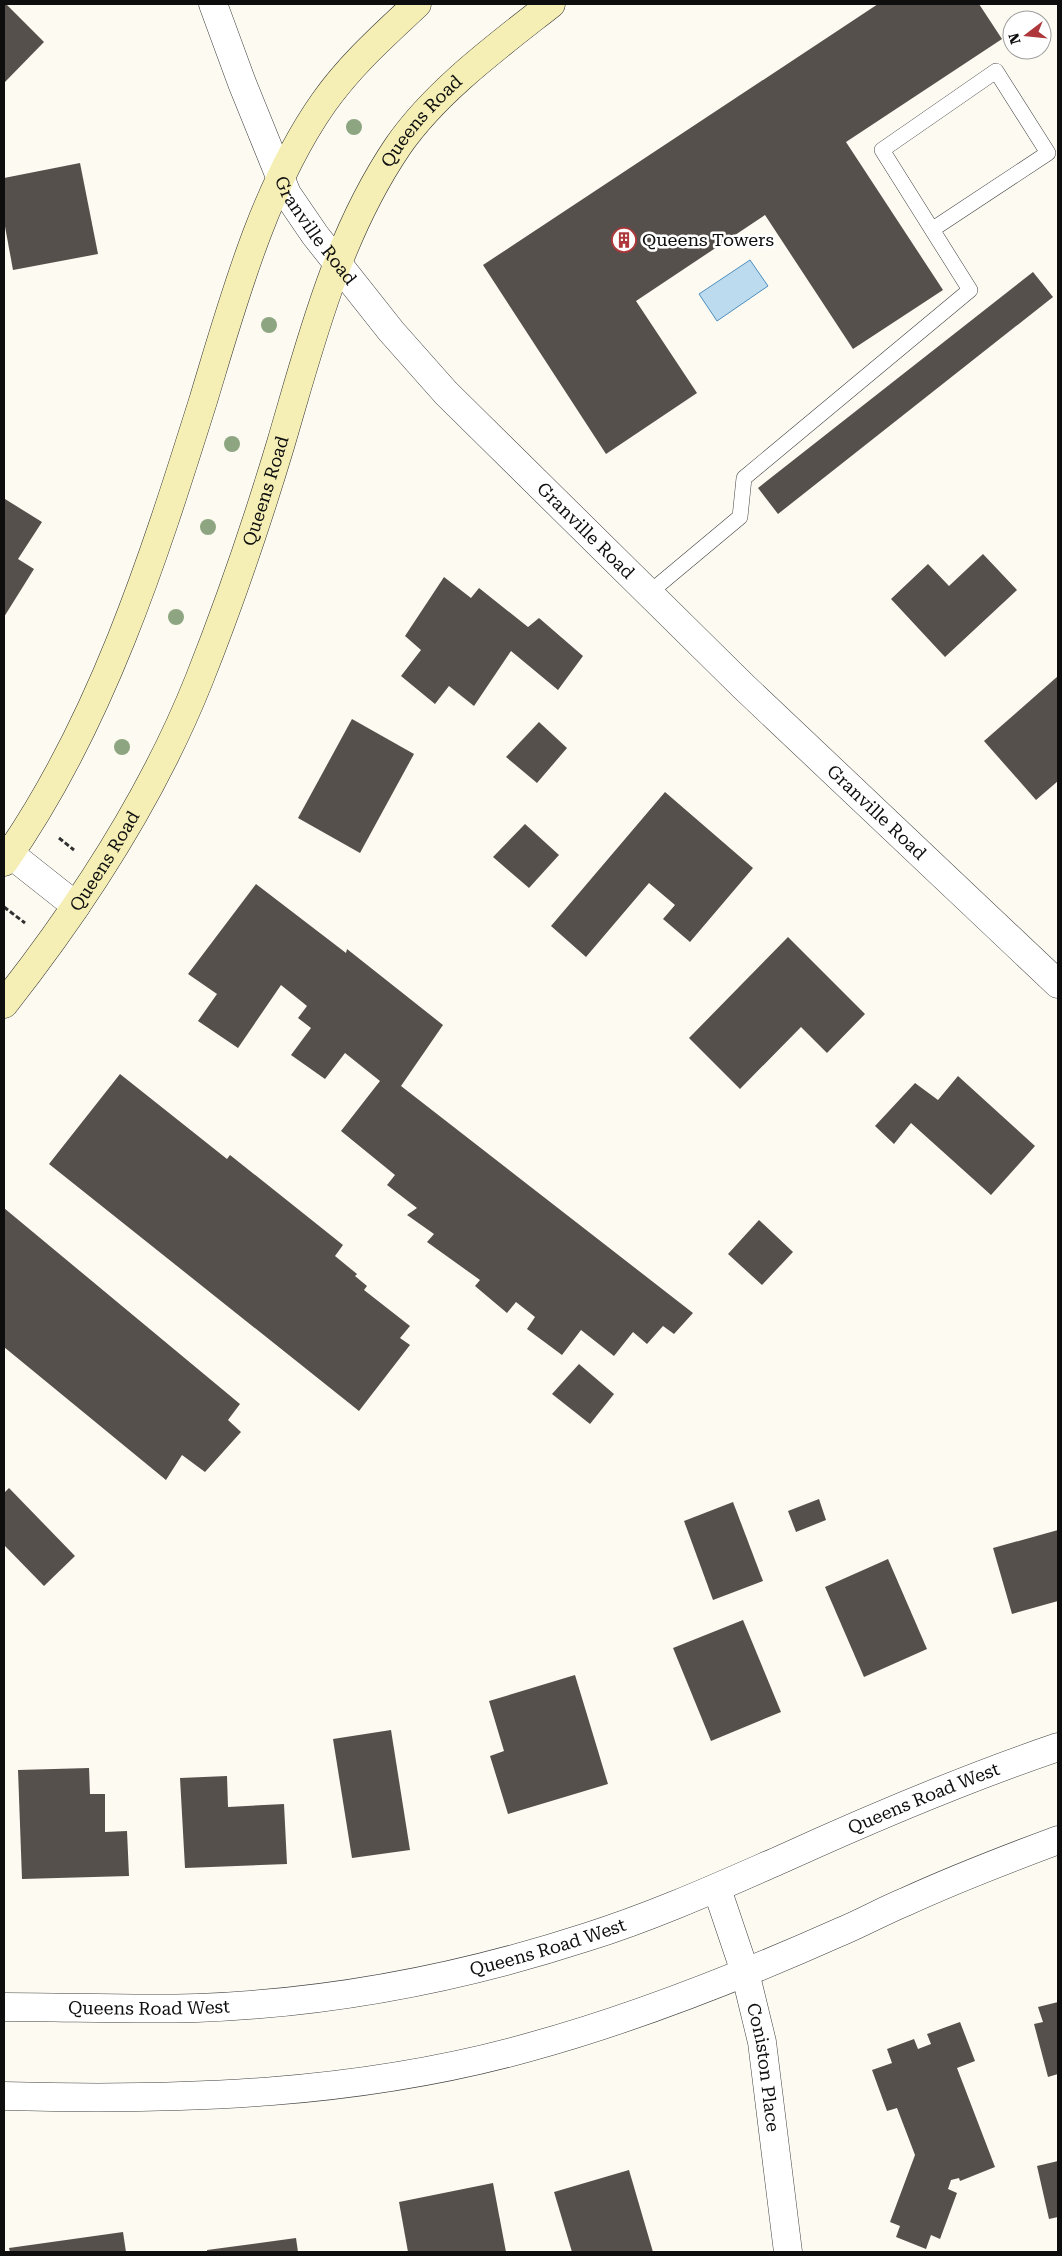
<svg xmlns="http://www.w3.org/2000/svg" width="1062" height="2256" viewBox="0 0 1062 2256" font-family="'Roboto Serif',serif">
<rect width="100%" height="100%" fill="#fdfbf1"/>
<polygon fill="#bcdbef" stroke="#4c8dbd" points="750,260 768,286 717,321 699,294"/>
<g fill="#56504c">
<polygon points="4,4 6,4 44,42 4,83"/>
<polygon points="878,4 979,4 1002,39 846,142 943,290 853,349 765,215 636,301 697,393 606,454 483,265"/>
<polygon points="80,163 98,254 13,270 4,221 4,178"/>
<polygon points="1033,272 1053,297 778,514 758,488"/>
<polygon points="5,499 42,522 18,559 34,569 4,617"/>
<polygon points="983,554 1017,590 945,657 891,599 928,564 949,586"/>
<polygon points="444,577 471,598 479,588 528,627 539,618 583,656 558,690 511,651 474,706 449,686 435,704 401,676 421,650 405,636"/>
<polygon points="1058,676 1058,781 1036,800 984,741"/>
<polygon points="352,719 414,754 360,853 298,818"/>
<polygon points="539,722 567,748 537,783 506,757"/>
<polygon points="665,792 753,868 690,942 663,919 675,905 649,883 586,957 551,926"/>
<polygon points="525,824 559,855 529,888 493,857"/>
<polygon points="256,884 346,953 347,949 443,1025 401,1086 693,1313 674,1334 663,1326 647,1344 633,1332 614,1356 581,1330 562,1355 527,1329 535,1317 516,1302 507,1313 475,1286 480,1280 427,1242 434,1234 407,1215 417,1208 387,1185 395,1175 341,1131 380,1081 345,1053 325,1079 291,1055 311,1028 298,1018 307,1006 281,985 238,1048 198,1021 217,994 188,974"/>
<polygon points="788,937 865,1014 827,1053 801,1027 740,1089 689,1038"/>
<polygon points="120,1074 227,1159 230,1155 343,1245 335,1256 357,1274 355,1276 367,1286 364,1290 410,1326 400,1338 410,1345 359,1411 49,1164"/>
<polygon points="958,1076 1035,1146 991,1195 911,1123 894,1144 875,1126 915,1083 938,1100"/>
<polygon points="4,1208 240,1404 228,1420 241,1432 205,1472 182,1455 166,1480 4,1347"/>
<polygon points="759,1220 793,1252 762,1285 728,1254"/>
<polygon points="579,1364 614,1394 590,1424 552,1394"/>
<polygon points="9,1488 75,1556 44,1586 4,1545 4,1493"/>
<polygon points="819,1499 826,1520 796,1532 788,1511"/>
<polygon points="733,1502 763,1581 713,1600 684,1521"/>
<polygon points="1058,1530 1058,1601 1012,1614 993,1548"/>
<polygon points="888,1559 927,1649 864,1677 825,1587"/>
<polygon points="743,1620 781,1712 711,1741 673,1648"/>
<polygon points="575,1675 608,1784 508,1814 490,1756 504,1751 489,1701"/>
<polygon points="391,1730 410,1850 352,1858 333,1739"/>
<polygon points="89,1768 90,1794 105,1794 105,1832 127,1831 129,1876 22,1879 18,1770"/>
<polygon points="227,1776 228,1807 284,1804 287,1864 185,1868 180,1778"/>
<polygon points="1058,2002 1058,2074 1048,2077 1034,2024 1043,2022 1038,2007"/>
<polygon points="960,2022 975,2061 957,2068 995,2167 960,2181 959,2178 951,2180 948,2189 957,2193 940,2239 931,2235 926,2249 896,2237 900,2226 890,2222 915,2155 897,2108 887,2111 872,2070 892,2063 887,2049 914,2039 918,2049 931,2044 927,2034"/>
<polygon points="1058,2161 1058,2217 1049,2219 1037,2166"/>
<polygon points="629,2170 653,2252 572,2252 554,2192"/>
<polygon points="493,2183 506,2252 408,2252 399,2202"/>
<polygon points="123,2232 126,2252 10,2252 9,2248"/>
<polygon points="296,2238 298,2252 207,2252 207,2250"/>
</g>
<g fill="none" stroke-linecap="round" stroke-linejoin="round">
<defs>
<polyline id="service" points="649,593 740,517 744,478 970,290 882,150 996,71 1048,153 933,229"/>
<g id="minor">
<path id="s1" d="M213,4L242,83L287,194L315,235L391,331L446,393L743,686L1058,984"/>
<polyline points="4,849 76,906"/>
<path id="s2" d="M717,1889L745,1972L762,2042L788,2252"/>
</g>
<g id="tertiary">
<path id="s3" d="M4,2007C68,2007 133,2010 197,2008C330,2003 461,1978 587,1937C654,1916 718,1887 782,1859C872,1818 964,1779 1058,1747"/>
<path d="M4,2096C180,2101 359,2095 530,2047C636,2018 739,1977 840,1932C862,1923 883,1911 905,1902C955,1879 1007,1859 1058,1840"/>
</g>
<g id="secondary">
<path d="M4,862C101,724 153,560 203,401C233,302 264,187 324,102C351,64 384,35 417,4"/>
<path id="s4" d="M4,1004C82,905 152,798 199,680C230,602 257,523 281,443C311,341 337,236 398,146C436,91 499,45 551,4"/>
</g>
</defs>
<use href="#service" stroke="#414141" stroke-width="16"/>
<use href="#minor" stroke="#414141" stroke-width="29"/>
<use href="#tertiary" stroke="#414141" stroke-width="29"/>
<use href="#secondary" stroke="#303030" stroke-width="29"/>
<g stroke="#303030" stroke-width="3" stroke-dasharray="5 2.5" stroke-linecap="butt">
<polyline points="59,838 74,850"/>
<polyline points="4,907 25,923"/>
</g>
<use href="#service" stroke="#fff" stroke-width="15"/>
<use href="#minor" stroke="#fff" stroke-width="28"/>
<use href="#tertiary" stroke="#fff" stroke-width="28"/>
<use href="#secondary" stroke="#f5efb5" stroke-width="28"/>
</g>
<g fill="#8da581">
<circle cx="354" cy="127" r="8"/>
<circle cx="269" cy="325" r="8"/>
<circle cx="232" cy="444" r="8"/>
<circle cx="208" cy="527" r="8"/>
<circle cx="176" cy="617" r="8"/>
<circle cx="122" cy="747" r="8"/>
</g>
<defs>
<symbol id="building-ring" viewBox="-11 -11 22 22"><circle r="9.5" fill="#fff" stroke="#ad373a" stroke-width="1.5"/><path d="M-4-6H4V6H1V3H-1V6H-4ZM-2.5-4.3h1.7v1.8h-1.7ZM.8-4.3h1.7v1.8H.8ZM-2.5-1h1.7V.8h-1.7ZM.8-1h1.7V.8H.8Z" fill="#ad373a"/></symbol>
</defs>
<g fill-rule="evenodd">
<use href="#building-ring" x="610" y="226" width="28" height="28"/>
</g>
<g text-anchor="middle" stroke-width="5" stroke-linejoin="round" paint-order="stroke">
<g font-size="18" fill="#0e0e0e" stroke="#fff">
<text dy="6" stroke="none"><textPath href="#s4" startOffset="985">Queens Road</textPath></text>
<text dy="6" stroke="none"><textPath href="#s1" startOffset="250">Granville Road</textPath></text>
<text dy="6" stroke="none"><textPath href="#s4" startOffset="580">Queens Road</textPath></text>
<text dy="6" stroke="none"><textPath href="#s1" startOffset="655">Granville Road</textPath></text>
<text dy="6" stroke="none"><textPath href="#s1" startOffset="1060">Granville Road</textPath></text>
<text dy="6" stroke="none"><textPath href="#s4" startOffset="175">Queens Road</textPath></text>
<text dy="6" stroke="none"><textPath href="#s3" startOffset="955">Queens Road West</textPath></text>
<text dy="6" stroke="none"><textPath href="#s3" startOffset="550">Queens Road West</textPath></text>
<text dy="6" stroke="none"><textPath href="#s3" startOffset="145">Queens Road West</textPath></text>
<text dy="6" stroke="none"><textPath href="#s2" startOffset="185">Coniston Place</textPath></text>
</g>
<g font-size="18" fill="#0e0e0e" stroke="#fff" text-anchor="start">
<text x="642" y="246">Queens Towers</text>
</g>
</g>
<rect width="1062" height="2256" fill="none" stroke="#0e0e0e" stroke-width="10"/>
<g transform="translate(1027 35) rotate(254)"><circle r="24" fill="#ffffff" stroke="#9f9f9f"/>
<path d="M0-4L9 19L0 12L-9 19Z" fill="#ad373a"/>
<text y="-8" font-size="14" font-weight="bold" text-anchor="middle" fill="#0e0e0e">N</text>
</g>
</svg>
